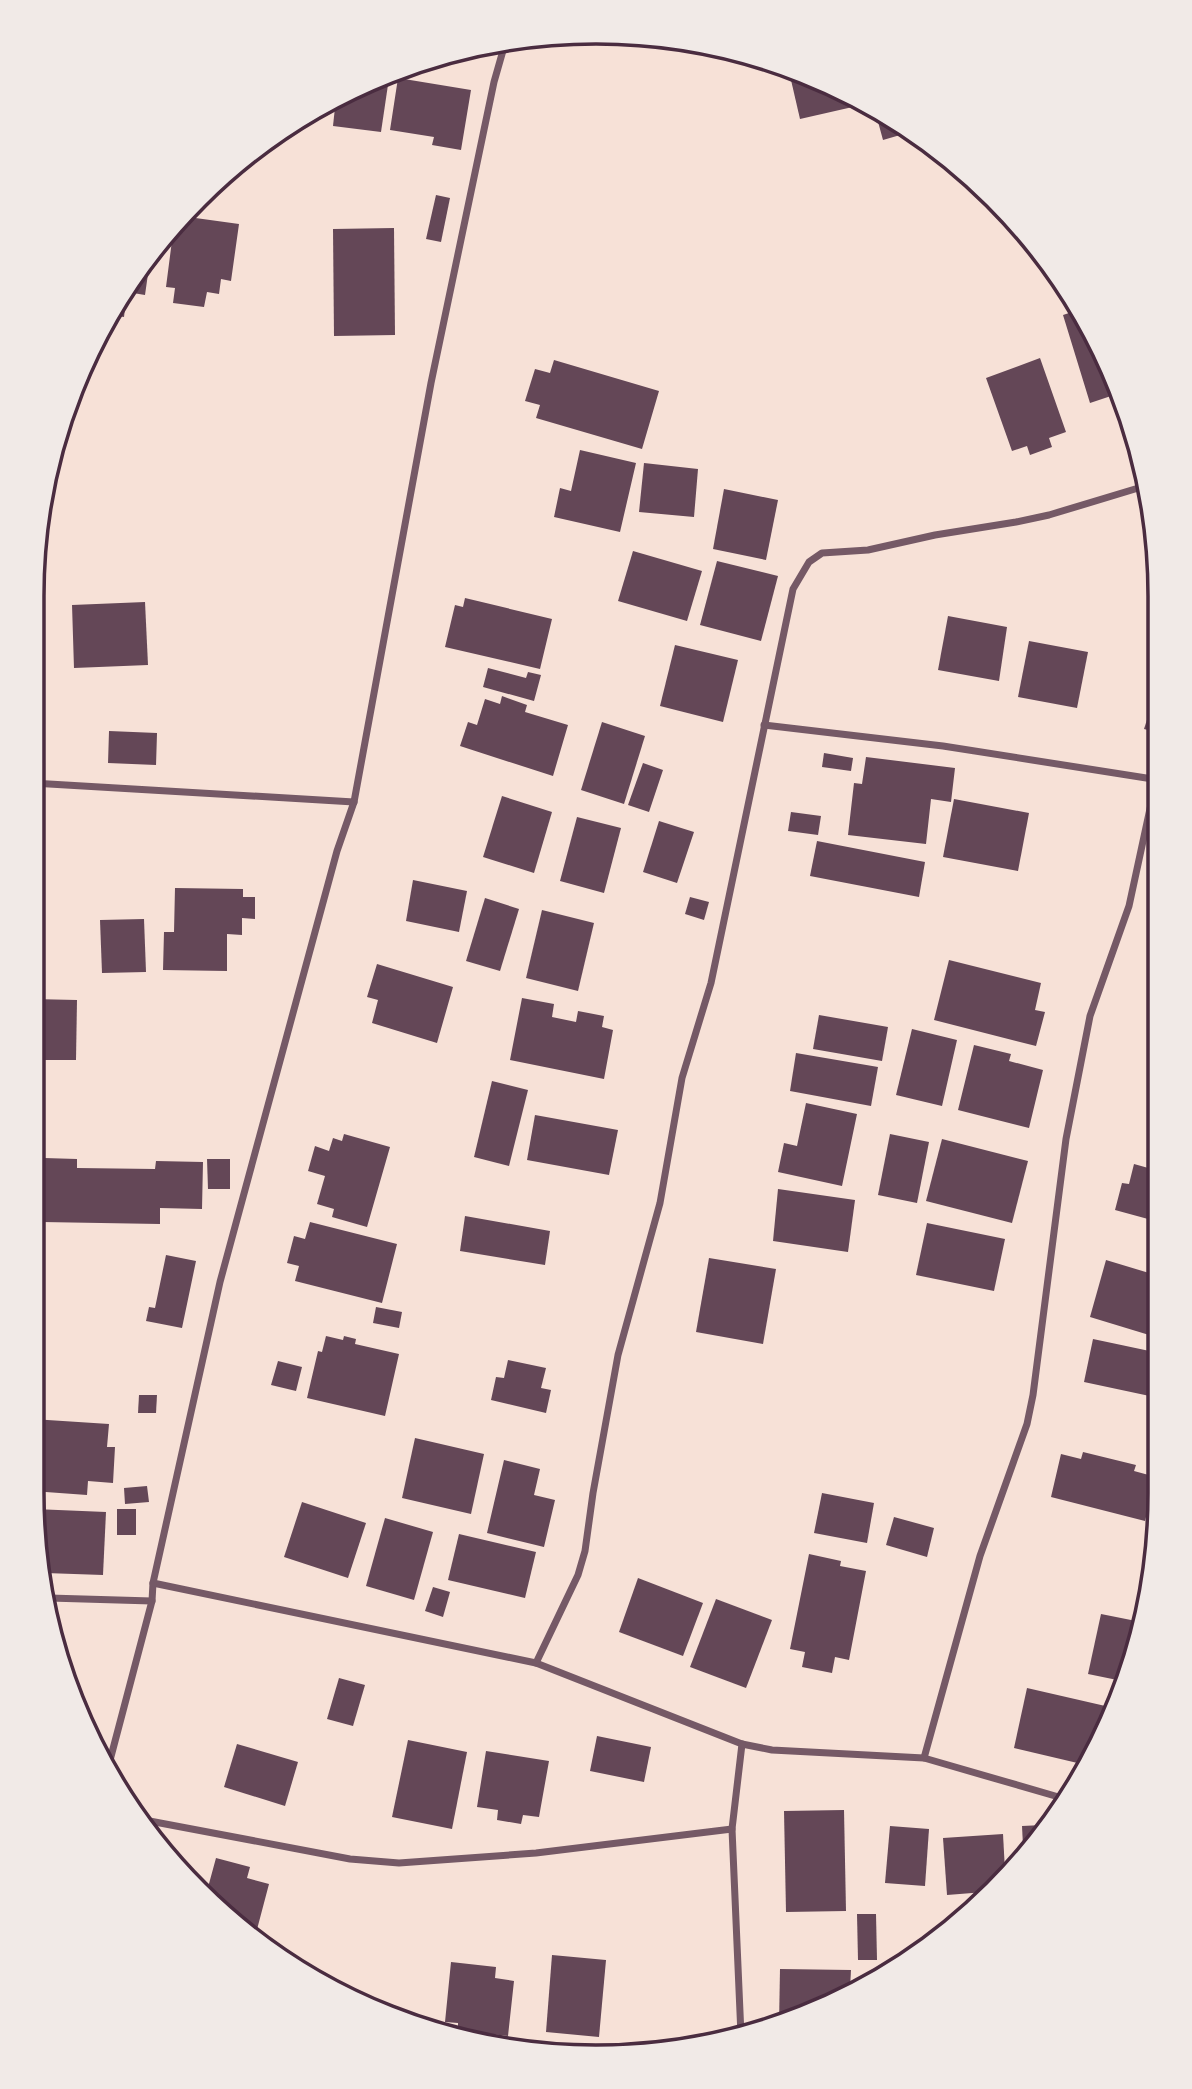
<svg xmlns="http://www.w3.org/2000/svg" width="1192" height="2089" viewBox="0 0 1192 2089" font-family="'Sofia Sans Condensed',sans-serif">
<rect width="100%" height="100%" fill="#f7e1d7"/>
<g fill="#644757">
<polygon points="788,67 812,74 854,97 857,106 800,119"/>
<polygon points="377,76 389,78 381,132 333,126 336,98"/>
<polygon points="398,78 471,90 461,150 432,145 434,137 390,130"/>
<polygon points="874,107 909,126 914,131 883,140"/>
<polygon points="436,195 450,198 441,242 426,239"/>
<polygon points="181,216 239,224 231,281 221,279 219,294 207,292 204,307 173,303 175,288 166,287 174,225"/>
<polygon points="394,228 395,335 334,336 333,229"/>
<polygon points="151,253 145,295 127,292 124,317 110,315 126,283"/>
<polygon points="1081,309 1085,313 1126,404 1121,406 1117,394 1090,403 1063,315"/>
<polygon points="1040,358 1066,432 1049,438 1052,447 1030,455 1027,446 1012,451 986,378"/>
<polygon points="554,360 659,391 642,449 536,418 540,405 525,401 535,369 550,373"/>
<polygon points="580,450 636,463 620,532 554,517 560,488 571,491"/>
<polygon points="644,463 698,469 694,517 639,512"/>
<polygon points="724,489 778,500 766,560 713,549"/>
<polygon points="633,551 702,571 687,621 618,601"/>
<polygon points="717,561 778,576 761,641 700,625"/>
<polygon points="33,598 35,598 39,722 33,723"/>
<polygon points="465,598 552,619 540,669 445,647 455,605 463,607"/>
<polygon points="145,602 148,665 74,668 72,605"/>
<polygon points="948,616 1007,627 999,681 938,670"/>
<polygon points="1029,641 1088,652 1077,708 1018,697"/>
<polygon points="675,645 738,660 723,722 660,706"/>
<polygon points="488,668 526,678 528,672 541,675 534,701 483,687"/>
<polygon points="1159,683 1159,733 1144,729"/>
<polygon points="502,696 527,705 525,712 568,725 553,776 460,746 468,722 477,725 485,699 500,704"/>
<polygon points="602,722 645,736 624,804 581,790"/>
<polygon points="109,731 157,733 156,765 108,763"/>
<polygon points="824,753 853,758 851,771 822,767"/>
<polygon points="866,757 955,768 951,802 931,799 926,844 848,835 854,783 862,784"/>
<polygon points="643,763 663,770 649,812 628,805"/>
<polygon points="502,796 552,812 534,873 483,857"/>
<polygon points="954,799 1029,813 1018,871 943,857"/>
<polygon points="791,812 821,816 818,835 788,831"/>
<polygon points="577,817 621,828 604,893 560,881"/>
<polygon points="659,821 694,832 677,883 643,872"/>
<polygon points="817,841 925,862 919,897 810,876"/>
<polygon points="413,880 467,891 459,932 406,921"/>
<polygon points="175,888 243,889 243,897 255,897 255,919 242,918 242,935 227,934 227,971 163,970 164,932 174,932"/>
<polygon points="690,897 709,902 704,920 685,914"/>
<polygon points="485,898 519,909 500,971 466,961"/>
<polygon points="542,910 594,923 578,991 526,978"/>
<polygon points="144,919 146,972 102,973 100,920"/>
<polygon points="949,960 1041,983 1035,1010 1045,1012 1036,1046 934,1020"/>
<polygon points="377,964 453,987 437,1043 372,1023 378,1000 367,997"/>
<polygon points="522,998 554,1004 552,1017 576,1022 578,1011 604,1016 602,1027 613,1030 604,1079 510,1060"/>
<polygon points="32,999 77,1000 76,1060 32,1060"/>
<polygon points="819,1015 888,1027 882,1061 813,1049"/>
<polygon points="912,1029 957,1040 942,1106 896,1095"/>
<polygon points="974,1045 1011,1054 1009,1061 1043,1070 1029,1128 958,1110"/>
<polygon points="796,1053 878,1067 871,1106 790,1091"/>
<polygon points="492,1081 528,1090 509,1166 474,1157"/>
<polygon points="806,1103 857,1114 842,1186 778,1172 784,1143 797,1146"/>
<polygon points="535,1115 618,1130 609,1175 527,1160"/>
<polygon points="344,1134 390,1147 367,1227 332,1217 334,1209 317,1204 325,1176 308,1171 315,1146 329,1151 333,1138 342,1141"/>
<polygon points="890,1134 929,1142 917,1203 878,1195"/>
<polygon points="942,1139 1028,1161 1012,1223 926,1201"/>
<polygon points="44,1158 77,1159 77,1168 155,1169 156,1161 203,1162 202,1209 160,1208 160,1224 42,1222"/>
<polygon points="207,1159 230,1159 230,1189 208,1189"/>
<polygon points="1134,1164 1159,1171 1159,1222 1115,1210 1122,1183 1129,1184"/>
<polygon points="778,1189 855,1200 848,1252 773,1241"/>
<polygon points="465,1216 550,1231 545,1265 460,1251"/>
<polygon points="310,1222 397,1244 382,1303 295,1281 299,1266 287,1263 294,1236 305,1239"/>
<polygon points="927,1223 1005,1239 994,1291 916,1275"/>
<polygon points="166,1255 196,1261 182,1328 146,1321 149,1307 155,1308"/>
<polygon points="709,1258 776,1269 763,1344 696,1332"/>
<polygon points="1106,1260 1159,1276 1159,1338 1090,1317"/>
<polygon points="376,1307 402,1312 399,1328 373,1323"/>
<polygon points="326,1336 343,1340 344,1336 356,1339 355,1344 399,1354 385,1416 307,1398 318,1351 322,1352"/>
<polygon points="1093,1339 1159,1353 1159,1398 1084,1382"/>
<polygon points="508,1360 546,1368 541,1388 551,1390 546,1413 491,1400 496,1377 504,1378"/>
<polygon points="278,1361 302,1367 296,1391 271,1385"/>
<polygon points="139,1395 157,1395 156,1413 138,1413"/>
<polygon points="32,1419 109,1424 107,1447 115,1447 113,1483 88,1481 87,1495 32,1491"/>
<polygon points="415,1438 484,1454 471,1514 402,1498"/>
<polygon points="1083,1452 1136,1465 1134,1471 1156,1477 1145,1521 1051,1497 1061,1454 1081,1459"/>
<polygon points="504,1460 540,1469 534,1495 555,1500 544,1547 487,1533"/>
<polygon points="147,1486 149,1502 125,1504 124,1488"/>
<polygon points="822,1493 874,1503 867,1543 814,1533"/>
<polygon points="302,1502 366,1523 348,1578 284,1557"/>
<polygon points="34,1509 106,1512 103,1575 45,1573"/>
<rect x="117" y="1509" width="19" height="26"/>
<polygon points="894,1517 934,1528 927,1557 886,1545"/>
<polygon points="385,1518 433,1532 414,1600 366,1586"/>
<polygon points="459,1534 536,1552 525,1598 448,1580"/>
<polygon points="809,1554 841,1561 840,1566 866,1571 849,1660 835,1657 832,1673 802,1667 805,1652 790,1649"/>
<polygon points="638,1578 703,1603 683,1656 619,1632"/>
<polygon points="433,1587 450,1592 443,1617 425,1611"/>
<polygon points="716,1599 772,1620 746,1688 690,1667"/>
<polygon points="1101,1614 1141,1622 1130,1675 1127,1682 1088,1674"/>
<polygon points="339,1678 365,1685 353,1726 327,1719"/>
<polygon points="1027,1688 1114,1708 1086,1765 1014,1748"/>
<polygon points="597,1736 651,1747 644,1782 590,1771"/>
<polygon points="408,1740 467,1752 452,1829 392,1817"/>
<polygon points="237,1744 298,1762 285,1806 224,1787"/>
<polygon points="486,1751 549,1761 539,1817 523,1815 521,1824 497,1820 498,1810 477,1807"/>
<polygon points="844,1810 846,1911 786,1912 784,1811"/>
<polygon points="1043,1825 1043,1830 1029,1846 1023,1846 1022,1826"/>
<polygon points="890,1826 929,1829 925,1886 885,1883"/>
<polygon points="1003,1834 1005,1871 985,1892 947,1895 943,1838"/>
<polygon points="216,1858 250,1867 247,1878 269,1884 255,1937 207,1891"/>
<polygon points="857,1914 876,1914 877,1960 858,1960"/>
<polygon points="552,1955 606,1960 599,2037 546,2032"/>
<polygon points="451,1962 496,1967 495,1978 514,1981 508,2036 458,2030 458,2023 445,2022"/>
<polygon points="780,1969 851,1970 850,1989 779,2025"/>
</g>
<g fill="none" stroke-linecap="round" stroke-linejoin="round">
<g stroke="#755966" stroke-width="7">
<polyline points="764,725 943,746 1159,780"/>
<polyline points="32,783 354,802"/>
<polyline points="153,1583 536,1663 742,1744 772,1750 924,1758 1069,1800"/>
<polyline points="49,1598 152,1601"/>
<polyline points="536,1663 578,1575 585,1551 593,1493 618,1355 660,1203 682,1078 711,983 793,589 809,562 822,553 868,550 935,535 1016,522 1049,515 1145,486"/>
<polyline points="924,1758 980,1556 1027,1424 1033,1395 1066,1139 1090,1016 1129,906 1156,781"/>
<polyline points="109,1764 152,1601 153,1583 220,1282 337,851 354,802 431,383 494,82 506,40"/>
<polyline points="139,1819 350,1859 399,1863 536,1853 732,1829"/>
<polyline points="741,2035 732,1829 742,1744"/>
</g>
</g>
<path d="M0 0H1192V2089H0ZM596 44H596A552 552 0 0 1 1148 596V1493A552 552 0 0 1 596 2045H596A552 552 0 0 1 44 1493V596A552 552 0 0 1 596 44Z" fill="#f1eae7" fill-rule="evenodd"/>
<path fill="none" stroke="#4a2c40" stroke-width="3.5" d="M596 44H596A552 552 0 0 1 1148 596V1493A552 552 0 0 1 596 2045H596A552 552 0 0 1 44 1493V596A552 552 0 0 1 596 44Z"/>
</svg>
